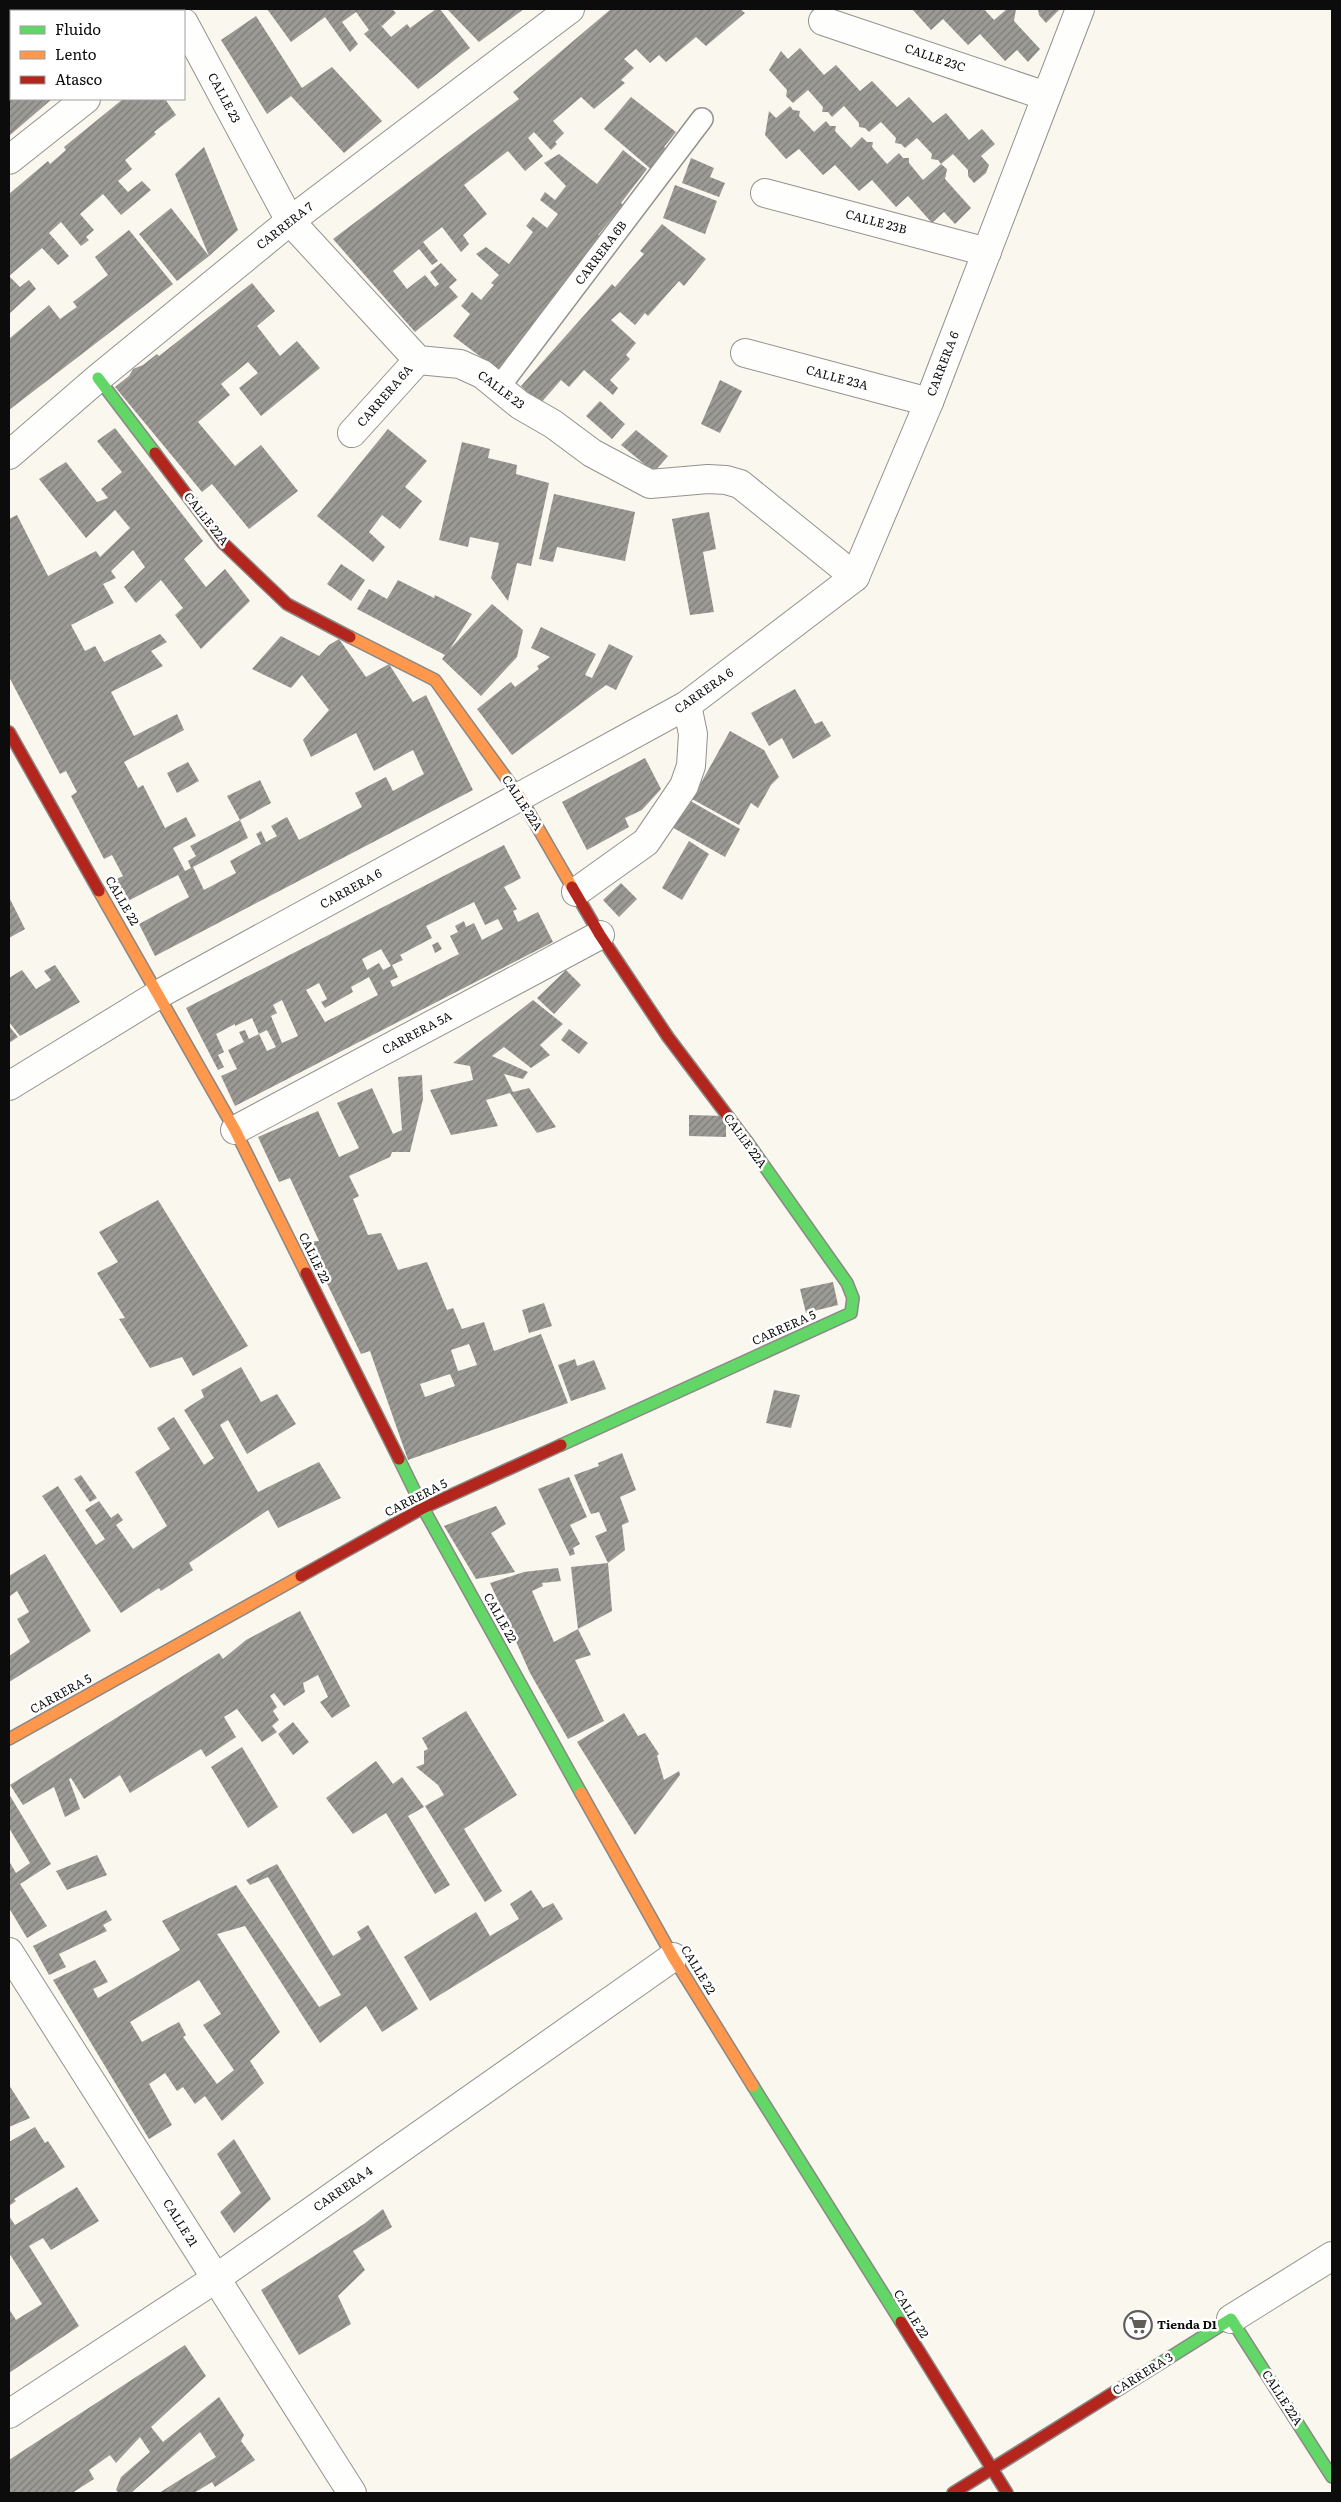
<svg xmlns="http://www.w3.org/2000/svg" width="1341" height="2502" viewBox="0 0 1341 2502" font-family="Literata,serif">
<defs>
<pattern id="building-hatch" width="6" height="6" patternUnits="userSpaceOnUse" patternTransform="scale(1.25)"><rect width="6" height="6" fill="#9c9a95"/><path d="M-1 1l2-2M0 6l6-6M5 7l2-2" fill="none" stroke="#7e7c78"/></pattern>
</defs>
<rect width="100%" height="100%" fill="#faf7ef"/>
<g fill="url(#building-hatch)" fill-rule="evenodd">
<polygon points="267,9 392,9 396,13 382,26 378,22 391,37 407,24 410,28 436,9 440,9 470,48 418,89 364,34 369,30 356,12 342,22 358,44 350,52 325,17 291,42"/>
<polygon points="447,9 524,9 479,42"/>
<polygon points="611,9 740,9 745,13 706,46 696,37 666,62 659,55 650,63 636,49 624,59 634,68 621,80 625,83 594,109 581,97 553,121 564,133 555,142 557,144 551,150 534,132 528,138 543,156 525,171 508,151 464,185 487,214 463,235 469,244 461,252 442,227 423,242 438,261 432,265 419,249 393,271 407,289 425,275 435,287 439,284 430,272 441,263 457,280 449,287 458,297 415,332 333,239 519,99 513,92"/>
<polygon points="912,9 984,9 994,20 1007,9 1016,9 1014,21 1040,49 1028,62 1017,50 1005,61 980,34 968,45 943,19 931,30"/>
<polygon points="1038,9 1060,9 1046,23 1039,15"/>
<polygon points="256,16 302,88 332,67 382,121 344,153 291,96 267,114 221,40"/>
<polygon points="9,44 11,45 11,99 52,99 9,136 9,75 11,73 9,71"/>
<polygon points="800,48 824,75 836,65 860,91 872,81 897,107 909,97 933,123 946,113 969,140 982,129 995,144 981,156 989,165 986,173 974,183 968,176 968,170 953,154 941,164 938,160 931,159 932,154 917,138 905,148 901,144 895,143 896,138 881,122 869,132 865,128 859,127 859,123 844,106 832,117 828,112 822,112 823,107 808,90 793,103 786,96 787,90 769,70 781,51 788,59"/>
<polygon points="631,97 676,132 664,147 667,149 652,170 604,129"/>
<polygon points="123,99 165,99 176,115 154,132 156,134 125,160 132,169 118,181 128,192 142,181 151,190 121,215 103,194 80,214 94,230 86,237 89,240 81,246 61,222 49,233 69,256 58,265 42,248 9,276 20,287 29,280 36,289 9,314 9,194 48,161 50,164 66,150 64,147"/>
<polygon points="790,106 793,110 800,111 799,116 814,132 826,121 830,126 836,126 835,131 851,148 862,137 867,142 873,142 872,147 887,164 899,153 903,158 909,158 909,163 923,180 941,164 947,169 945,179 971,208 955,224 944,212 932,223 908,196 896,207 872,180 859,191 835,165 823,175 799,149 786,159 765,135 769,111 776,118"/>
<polygon points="204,147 238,230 209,256 177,281 139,234 171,208 209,256 175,174"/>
<polygon points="623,150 647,169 621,203 623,205 598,235 602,237 498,370 453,336 470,314 461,306 466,300 472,292 481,300 494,285 491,283 499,275 476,254 486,247 509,264 533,232 526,226 533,217 547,228 558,214 540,200 545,192 555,200 566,186 544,163 559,154 597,184"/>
<polygon points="691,158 714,168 710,177 725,183 719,197 682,183"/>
<polygon points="675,185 717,201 705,234 663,218"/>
<polygon points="662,224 706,259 684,286 679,281 648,316 645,313 635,325 620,312 611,320 636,343 626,355 630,359 610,380 618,388 613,395 584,370 569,387 561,380 540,404 521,386 612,284 615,287 628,272 644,254 640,251"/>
<polygon points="129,230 173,284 9,410 9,339 49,305 60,319 77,307 73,302 108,275 95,257"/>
<polygon points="252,283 275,311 257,326 280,356 297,341 320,368 261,416 239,388 258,373 248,362 221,384 230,395 198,422 235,466 261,445 298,491 249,529 212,484 202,492 115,387 129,376 133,369 143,365 157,354 159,356"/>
<polygon points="720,380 742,391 720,433 701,424"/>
<polygon points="600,401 625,424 612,439 586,416"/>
<polygon points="115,428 203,541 184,559 206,587 225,569 250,601 201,649 175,615 183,608 161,580 136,603 124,587 145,567 133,550 111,571 116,578 103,584 114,603 71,625 85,651 95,646 104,662 160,634 167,642 151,651 163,666 111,692 134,736 177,714 184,730 124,762 138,788 143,785 165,828 186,817 196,836 173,848 185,871 191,868 188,861 196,856 190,846 240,820 227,796 260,780 271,803 240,820 248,838 193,867 204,890 236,873 230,861 261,844 256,834 261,831 266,842 277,836 271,826 287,817 299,840 362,807 355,793 386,777 393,791 424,774 413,750 374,771 356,733 311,757 303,740 329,710 302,675 291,688 252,669 281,636 319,656 329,645 339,639 366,677 389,664 413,702 426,695 473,790 155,956 139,924 189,897 178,875 126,902 115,880 123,876 112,855 104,859 71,796 77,792 66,771 60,774 9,677 9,519 17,515 48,576 96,551 100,557 130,528 115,510 86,538 39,479 66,462 97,502 108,498 101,489 122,472 97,441"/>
<polygon points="388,429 427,461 405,487 422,501 400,529 382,515 369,532 385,547 373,562 317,516"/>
<polygon points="636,430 668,456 654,472 621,445"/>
<polygon points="462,442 490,449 488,458 517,465 516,474 549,483 531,566 517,563 508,601 491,578 499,543 470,537 468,547 439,540"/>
<polygon points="554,494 635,512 625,561 557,547 553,562 539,559"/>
<polygon points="709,512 716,549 703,552 714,612 690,615 672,519"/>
<polygon points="341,564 365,580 351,601 327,584"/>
<polygon points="398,580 434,598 435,595 472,614 450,649 492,604 523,630 517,657 481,696 442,659 445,655 357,609 369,589 387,599"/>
<polygon points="541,627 596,654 585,675 592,678 609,644 633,656 616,690 606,685 512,755 477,709 511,682 515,687 539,669 537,666 550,657 531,648"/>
<polygon points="795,689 815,724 822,721 831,736 793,759 782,738 769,746 751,713"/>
<polygon points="730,731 764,750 779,777 771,785 758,808 751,803 739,825 692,799"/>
<polygon points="645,758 661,789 642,810 625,818 629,827 587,850 562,802"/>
<polygon points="188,762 199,781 177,793 167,773"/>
<polygon points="685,798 740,829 725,857 670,826"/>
<polygon points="689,841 709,854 682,900 662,888"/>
<path d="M504,845L521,878L504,887L517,909L513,911L518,922L538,912L553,942L235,1106L221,1076L237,1069L228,1050L244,1042L239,1032L245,1030L249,1039L259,1034L267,1051L276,1047L267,1030L259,1034L252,1018L235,1026V1024L216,1034L224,1052L218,1055L224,1067L218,1070L186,1008ZM474,902L485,925L498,919L503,929L482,940L474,923L466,927L464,921L455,926L458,932L450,936L459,954L393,987L390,981L398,977L392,965L403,960L400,955L432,938L426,926ZM381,949L391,966L383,970L379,963L367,970L362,959ZM369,977L378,995L325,1022L306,990L319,983L327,999L321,1002L325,1008L353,992L351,987ZM282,1000L298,1036L282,1043L271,1016L277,1013L273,1005Z"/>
<polygon points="621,883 637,899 619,917 603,900"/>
<polygon points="9,897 25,929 9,938"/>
<polygon points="438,942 442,949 435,953 432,945"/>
<polygon points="55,965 80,1002 20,1036 9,1022 9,978 22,970 36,989 51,980 44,971"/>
<polygon points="566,970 581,985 554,1014 537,998"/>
<polygon points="533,1000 563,1024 540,1045 550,1055 531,1068 504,1047 492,1056 528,1072 523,1079 504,1074 513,1092 529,1088 556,1127 537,1133 510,1093 486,1100 498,1126 451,1135 430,1090 473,1080 470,1066 453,1063"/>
<polygon points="9,1026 18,1037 9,1043"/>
<polygon points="569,1029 588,1043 579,1054 561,1040"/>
<path d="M422,1075L423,1099L410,1152H392L390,1157L349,1176L359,1196L353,1199L368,1235L381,1233L398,1270L427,1262L447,1310L453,1308L462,1329L484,1322L494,1351L541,1334L568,1403L408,1460L370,1351L361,1354L307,1242L319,1241L290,1178L279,1182L258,1137L318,1111L339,1157L359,1148L337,1103L372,1088L393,1134L402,1130L398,1077ZM469,1344L477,1365L458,1371L451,1350ZM450,1374L455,1386L425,1397L420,1384Z"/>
<polygon points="689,1115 726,1116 726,1137 689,1136"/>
<polygon points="158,1200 248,1346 193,1376 182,1357 150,1368 119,1319 125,1318 97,1273 118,1262 99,1232"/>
<polygon points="833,1282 838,1305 806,1313 800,1289"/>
<polygon points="544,1303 552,1326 529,1333 522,1310"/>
<polygon points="575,1359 577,1366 594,1360 606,1389 571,1401 558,1365"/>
<polygon points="241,1367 261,1402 277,1394 296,1424 247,1454 228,1420 220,1425 258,1492 319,1462 341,1498 278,1528 268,1510 189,1563 193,1570 161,1591 159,1588 121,1613 42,1496 58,1486 96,1545 105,1539 85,1510 99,1501 111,1518 118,1513 123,1520 116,1525 133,1549 167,1526 135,1472 170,1449 157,1428 174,1417 204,1465 214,1458 184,1410 204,1397 201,1390"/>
<polygon points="774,1390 800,1395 791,1428 766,1423"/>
<polygon points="622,1453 636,1490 620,1497 629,1522 622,1525 625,1550 608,1563 595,1536 607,1531 599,1512 591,1514 574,1475 599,1466 598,1463"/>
<polygon points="81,1475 97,1498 90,1502 74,1479"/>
<polygon points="569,1477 587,1517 570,1525 580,1544 573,1548 575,1554 570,1556 538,1489"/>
<polygon points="496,1506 506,1524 491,1533 515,1572 476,1579 444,1526"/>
<polygon points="45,1554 91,1631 9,1682 9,1656 30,1642 17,1619 29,1612 17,1591 10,1596 9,1593 9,1576"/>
<polygon points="608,1563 612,1611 578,1629 571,1567"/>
<polygon points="558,1568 561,1581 542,1583 543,1586 532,1591 554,1642 578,1629 591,1655 575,1660 604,1721 568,1739 530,1673 490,1583 524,1572"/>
<polygon points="300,1611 350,1706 332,1718 320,1702 328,1697 318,1675 303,1683 305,1692 284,1706 274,1693 270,1696 277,1707 273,1711 279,1720 272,1726 277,1732 262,1742 237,1709 224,1717 236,1737 206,1757 201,1749 130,1793 120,1775 84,1799 71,1778 69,1779 80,1809 65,1817 54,1787 23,1805 10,1785 219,1653 223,1659 246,1640"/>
<polygon points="466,1711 517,1795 464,1829 502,1891 485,1902 425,1806 444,1795 438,1785 416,1767 424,1764 424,1751 428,1749 422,1738"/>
<polygon points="624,1713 638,1736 645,1733 659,1754 657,1756 664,1780 679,1771 680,1775 635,1835 577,1742"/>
<polygon points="293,1722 309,1742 293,1755 278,1734"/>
<polygon points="242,1747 278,1807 248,1828 211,1767"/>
<polygon points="376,1761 393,1784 402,1777 424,1807 408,1816 450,1885 435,1894 386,1813 353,1834 326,1798"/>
<polygon points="9,1794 51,1864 20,1884 47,1926 27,1938 9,1908 9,1861 16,1873 30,1863 9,1828"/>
<polygon points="97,1855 107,1875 67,1890 56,1871"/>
<path d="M277,1864L333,1956L361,1939L357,1932L368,1925L418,2009L382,2032L366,2006L320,2043L245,1926L217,1934L280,2032L250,2061L264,2083L222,2121L205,2096L195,2104L183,2087L177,2091L165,2073L149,2084L172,2125L149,2139L53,1980L95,1960L108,1982L93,1989L98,1998L180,1950L162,1921L236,1885L319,2007L341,1995L268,1877L250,1885L246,1880ZM199,1980L221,2014L203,2025L234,2070L217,2084L183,2037L186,2035L179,2022L142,2042L130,2022Z"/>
<polygon points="531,1890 543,1908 553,1903 563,1919 430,2001 404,1957 476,1912 490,1936 519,1919 510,1904"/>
<polygon points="106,1910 112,1920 103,1925 107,1931 59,1954 66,1967 49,1975 33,1946"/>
<polygon points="9,2085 30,2118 9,2127"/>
<polygon points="35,2127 45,2143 48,2141 65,2167 14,2199 16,2201 9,2206 9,2142"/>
<polygon points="234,2139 271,2199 234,2233 220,2212 241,2193 217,2154"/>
<polygon points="77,2187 99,2221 51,2250 43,2238 29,2246 79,2326 9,2373 9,2309 16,2320 42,2304 9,2253 9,2216 15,2225"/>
<polygon points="383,2209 392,2227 353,2251 365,2270 338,2296 351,2324 299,2355 261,2290 364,2224"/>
<polygon points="185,2345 206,2376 151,2427 163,2442 219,2397 244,2435 241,2441 255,2460 215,2487 212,2482 194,2493 159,2493 216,2457 200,2432 131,2493 119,2493 116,2490 121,2477 150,2452 140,2437 116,2463 110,2455 89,2470 94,2479 72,2493 9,2493 9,2460"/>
</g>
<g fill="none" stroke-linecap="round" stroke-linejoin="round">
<defs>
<polyline id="lane" points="499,387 702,119"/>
<g id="street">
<polyline points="98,9 106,11"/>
<polyline points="823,21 1046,96"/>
<polyline points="184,23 290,221 418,360 460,364 482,374 520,405 553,424 592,453 650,484 708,479 726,480 740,484 855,577"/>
<polyline points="9,160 86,99"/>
<polyline points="765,193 987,252"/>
<polyline points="745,353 929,402"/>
<polyline points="352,433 418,360"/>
<polyline points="9,455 98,378 290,221 570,9"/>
<polyline points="576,892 646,842 684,786 691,766 693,734 687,705"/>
<polyline points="9,1086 159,994 687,705 855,577 929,402 1080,9"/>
<polyline points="235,1130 600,935"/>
<polyline points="9,1952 352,2493"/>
<polyline points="1231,2319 1332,2256"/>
<polyline points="9,2414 215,2279 673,1957"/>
</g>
<g id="fast">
<polyline points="98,378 155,453"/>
<polyline points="561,1445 851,1313 853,1298 847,1283 748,1143"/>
<polyline points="399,1459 423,1508 581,1793"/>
<polyline points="753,2086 901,2322"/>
<polyline points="1121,2388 1231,2319 1332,2477"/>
</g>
<g id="slow">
<polyline points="350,637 435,680 520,797 572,887"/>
<polyline points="99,891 235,1130 306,1273"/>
<polyline points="9,1739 301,1576"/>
<polyline points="581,1793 673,1957 753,2086"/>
</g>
<g id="jam">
<polyline points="155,453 223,543 287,604 350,637"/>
<polyline points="9,732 99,891"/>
<polyline points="572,887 600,935 668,1037 748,1143"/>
<polyline points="306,1273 399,1459"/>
<polyline points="301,1576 423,1508 561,1445"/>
<polyline points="901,2322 1007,2493"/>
<polyline points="953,2493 1121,2388"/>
</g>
</defs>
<use href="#lane" stroke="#93928e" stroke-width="24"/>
<use href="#street" stroke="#93928e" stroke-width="30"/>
<use href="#fast" stroke="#8a8885" stroke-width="14"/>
<use href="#slow" stroke="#8a8885" stroke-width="14"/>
<use href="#jam" stroke="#8a8885" stroke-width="14"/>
<use href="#lane" stroke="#fefefd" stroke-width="21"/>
<use href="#street" stroke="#fefefd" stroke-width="28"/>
<use href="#fast" stroke="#63d668" stroke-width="11"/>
<use href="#slow" stroke="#ff974d" stroke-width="11"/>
<use href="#jam" stroke="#b3261e" stroke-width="11"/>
</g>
<defs>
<symbol id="supermarket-ring" viewBox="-11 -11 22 22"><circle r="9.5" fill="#fff" stroke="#5f5e5b" stroke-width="1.5"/><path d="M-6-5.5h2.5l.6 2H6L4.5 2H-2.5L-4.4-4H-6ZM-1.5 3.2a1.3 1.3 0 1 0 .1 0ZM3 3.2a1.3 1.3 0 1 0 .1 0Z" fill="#5f5e5b"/></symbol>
</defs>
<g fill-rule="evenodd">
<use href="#supermarket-ring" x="1122" y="2309" width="32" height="32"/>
</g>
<g text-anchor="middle" stroke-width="5" stroke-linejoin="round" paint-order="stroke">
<g font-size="12" fill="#0c0c0c" stroke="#fff">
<text transform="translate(935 58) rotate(19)" y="4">CALLE 23C</text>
<text transform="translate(224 98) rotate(62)" y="4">CALLE 23</text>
<text transform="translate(876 222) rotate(15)" y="4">CALLE 23B</text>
<text transform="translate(285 226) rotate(-38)" y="4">CARRERA 7</text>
<text transform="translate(601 253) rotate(-53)" y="4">CARRERA 6B</text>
<text transform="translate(943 364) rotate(-69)" y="4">CARRERA 6</text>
<text transform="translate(837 378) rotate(15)" y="4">CALLE 23A</text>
<text transform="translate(501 390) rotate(37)" y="4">CALLE 23</text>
<text transform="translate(385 396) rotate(-49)" y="4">CARRERA 6A</text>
<text transform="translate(206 519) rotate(52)" y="4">CALLE 22A</text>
<text transform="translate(704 691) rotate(-35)" y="4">CARRERA 6</text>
<text transform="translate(522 803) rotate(57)" y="4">CALLE 22A</text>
<text transform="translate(351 889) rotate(-29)" y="4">CARRERA 6</text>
<text transform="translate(122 901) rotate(60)" y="4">CALLE 22</text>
<text transform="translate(417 1033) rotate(-28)" y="4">CARRERA 5A</text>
<text transform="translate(745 1141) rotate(54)" y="4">CALLE 22A</text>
<text transform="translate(314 1258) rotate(64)" y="4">CALLE 22</text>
<text transform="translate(784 1328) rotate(-24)" y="4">CARRERA 5</text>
<text transform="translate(416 1498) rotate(-27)" y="4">CARRERA 5</text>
<text transform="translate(500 1618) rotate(61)" y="4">CALLE 22</text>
<text transform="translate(61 1694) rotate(-29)" y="4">CARRERA 5</text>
<text transform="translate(698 1970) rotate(59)" y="4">CALLE 22</text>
<text transform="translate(343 2189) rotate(-35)" y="4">CARRERA 4</text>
<text transform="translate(180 2223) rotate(58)" y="4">CALLE 21</text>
<text transform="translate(911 2314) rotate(58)" y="4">CALLE 22</text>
<text transform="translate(1143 2374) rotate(-32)" y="4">CARRERA 3</text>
<text transform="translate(1282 2398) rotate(57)" y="4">CALLE 22A</text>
</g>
<g font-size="12" font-weight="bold" fill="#0c0c0c" stroke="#fff" text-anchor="start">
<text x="1157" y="2329">Tienda D1</text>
</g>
</g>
<rect width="1341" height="2502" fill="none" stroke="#0c0c0c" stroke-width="20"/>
<rect x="10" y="10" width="175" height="90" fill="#ffffff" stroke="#9e9e9e"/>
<rect x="20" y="26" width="25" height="8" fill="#63d668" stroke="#9e9e9e"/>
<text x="55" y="35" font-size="15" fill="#0c0c0c">Fluido</text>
<rect x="20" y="51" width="25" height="8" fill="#ff974d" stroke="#9e9e9e"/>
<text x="55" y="60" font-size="15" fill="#0c0c0c">Lento</text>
<rect x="20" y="76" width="25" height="8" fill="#b3261e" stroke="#9e9e9e"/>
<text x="55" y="85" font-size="15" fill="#0c0c0c">Atasco</text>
</svg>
